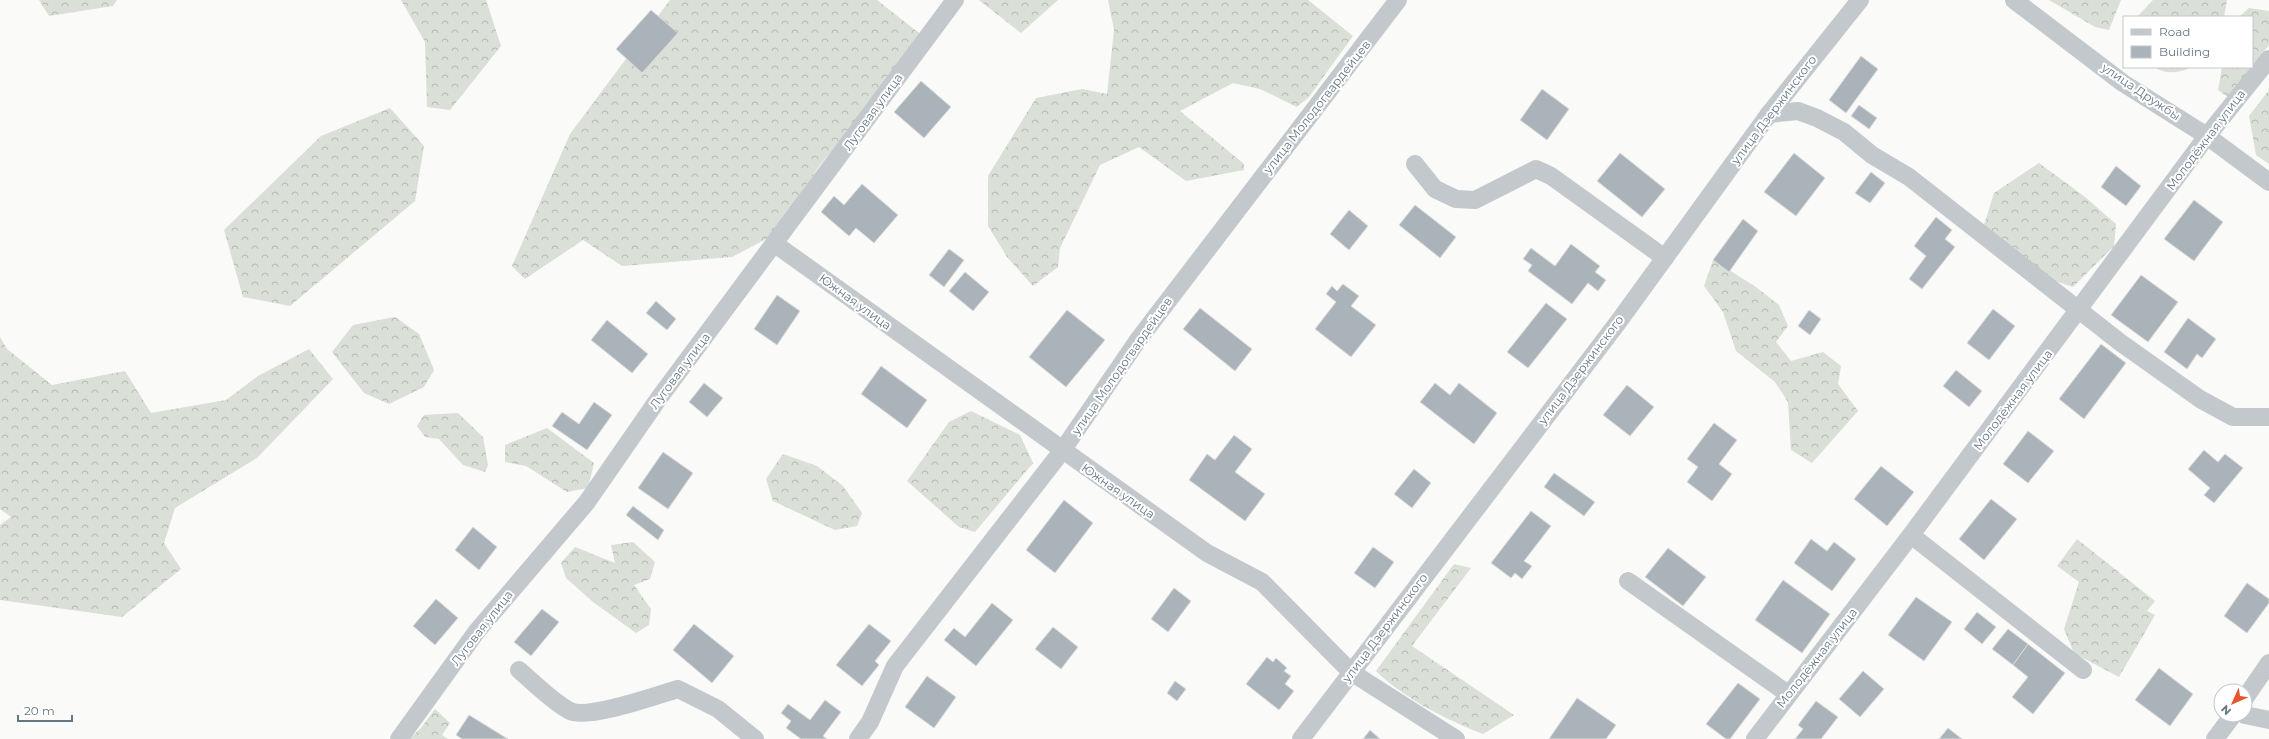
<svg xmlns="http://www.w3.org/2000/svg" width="2269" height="739" viewBox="0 0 2269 739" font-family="Montserrat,sans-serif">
<defs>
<pattern id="forest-crowns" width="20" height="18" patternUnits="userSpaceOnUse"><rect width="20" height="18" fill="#dadfd7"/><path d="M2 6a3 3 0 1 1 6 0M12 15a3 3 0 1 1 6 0" fill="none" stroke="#b4b9b4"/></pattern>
</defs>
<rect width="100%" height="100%" fill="#fafaf8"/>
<g fill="url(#forest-crowns)">
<polygon points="39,0 117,0 113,6 49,16"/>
<polygon points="401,0 486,0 501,46 450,110 427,107 425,42"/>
<polygon points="670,0 877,0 924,37 820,165 772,236 732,257 622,266 583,240 525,279 512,266 570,134"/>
<polygon points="979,0 1058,0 1021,33"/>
<polygon points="1108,0 1308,0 1353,36 1309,97 1297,107 1260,89 1233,83 1180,111 1244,164 1244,170 1186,181 1139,147 1100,165 1060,248 1058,267 1033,286 1007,257 988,226 988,176 1036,98 1082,89 1107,94 1114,30"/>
<polygon points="2049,0 2121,0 2109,30 2095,27"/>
<polygon points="2153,0 2227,0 2224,17 2137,17"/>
<polygon points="2249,8 2269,11 2269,45 2252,66 2252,17 2239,17"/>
<path d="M2155,67H2191C2181,73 2165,75 2155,67Z"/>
<polygon points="2222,67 2252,67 2228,97 2218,90"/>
<polygon points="2269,90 2269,164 2256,155 2249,116"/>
<polygon points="390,108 424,146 415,201 290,306 243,297 224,230 321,136"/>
<polygon points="2039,163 2085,197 2116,224 2114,246 2073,287 2049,279 1984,225 1994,193"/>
<polygon points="1713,260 1756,287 1779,305 1788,326 1776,342 1791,361 1823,352 1841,366 1838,384 1858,411 1812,463 1791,450 1788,402 1775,382 1736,351 1723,312 1704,286"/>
<polygon points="395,317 419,334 434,370 424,387 389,404 364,393 332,352 353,325"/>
<polygon points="0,337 7,349 52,385 125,371 151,413 226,400 258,376 309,349 333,379 257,458 175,508 164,543 181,569 122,617 0,600 0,525 11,517 0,509"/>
<polygon points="971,411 1020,435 1033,463 975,532 959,527 907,481 949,422"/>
<polygon points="458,413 483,437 488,465 485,472 463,465 439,439 425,437 417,426 424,415"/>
<polygon points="547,428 594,463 588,488 567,492 526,466 505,462 505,445"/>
<polygon points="783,454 817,466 843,486 862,513 857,526 835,530 773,501 766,479"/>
<polygon points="2077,539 2155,601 2147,611 2155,615 2119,677 2074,653 2064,629 2079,582 2057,566"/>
<polygon points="633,542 655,562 650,579 634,585 651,609 649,625 636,633 593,602 566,578 561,563 575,547 615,563 611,545"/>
<path d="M1454,564L1471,568L1412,646L1514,715L1483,734C1445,719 1405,699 1376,671Z"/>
<polygon points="435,709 450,723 442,735 448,739 409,739 421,728"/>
</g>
<g fill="#aab3b9" stroke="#dcdcda">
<polygon points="651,10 678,33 642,73 616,49"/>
<polygon points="1861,56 1878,69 1846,113 1829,100"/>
<polygon points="921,81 951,107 924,138 894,112"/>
<polygon points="1542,89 1569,109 1547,140 1520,120"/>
<polygon points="1859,105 1877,118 1869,129 1851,116"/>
<polygon points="1620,153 1665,189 1642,217 1597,181"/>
<polygon points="1794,153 1825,178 1796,216 1764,192"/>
<polygon points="2116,166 2141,186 2126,206 2101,187"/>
<polygon points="1871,172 1885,183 1870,203 1855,193"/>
<polygon points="862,184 898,215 874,243 856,228 849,236 821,212 834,196 844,205"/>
<polygon points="2194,200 2223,222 2194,261 2164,239"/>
<polygon points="1415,205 1456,237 1440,258 1399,225"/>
<polygon points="1349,210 1368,226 1349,250 1330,234"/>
<polygon points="1936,217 1952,230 1945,239 1955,247 1922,289 1909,279 1926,256 1914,246"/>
<polygon points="1743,219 1758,231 1729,272 1713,260"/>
<polygon points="1571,244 1600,266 1595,272 1606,280 1598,291 1588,283 1572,304 1528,271 1532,265 1523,259 1531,248 1555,266"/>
<polygon points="949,249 964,260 944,287 929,275"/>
<polygon points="965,272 989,292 973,311 949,291"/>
<polygon points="2141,275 2178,302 2148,342 2111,315"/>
<polygon points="1343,284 1359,296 1351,306 1376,325 1351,357 1315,329 1336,302 1326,294 1332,286 1337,291"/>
<polygon points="777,295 800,311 777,345 754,329"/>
<polygon points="656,301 676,319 667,330 646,313"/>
<polygon points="1546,303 1567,319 1528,368 1507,352"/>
<polygon points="1200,308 1252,349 1235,371 1183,329"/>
<polygon points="1993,309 2015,326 1989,360 1967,343"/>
<polygon points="1067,310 1105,340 1066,387 1029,357"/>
<polygon points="1809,310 1821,319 1810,335 1798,326"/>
<polygon points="2188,318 2216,339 2202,358 2197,354 2187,369 2164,352"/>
<polygon points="607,320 648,354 632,373 591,340"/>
<polygon points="2101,344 2126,363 2084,419 2059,399"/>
<polygon points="881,366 927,400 907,428 861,394"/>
<polygon points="1956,370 1982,391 1969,407 1943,386"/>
<polygon points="704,383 723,398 707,417 689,402"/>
<polygon points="1435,383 1450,395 1459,383 1497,413 1474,444 1420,402"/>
<polygon points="1627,385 1654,407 1630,436 1603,415"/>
<polygon points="594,402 612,415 587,450 552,426 562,412 579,424"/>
<polygon points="1714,423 1737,440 1719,464 1732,474 1712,501 1687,482 1698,467 1687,459"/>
<polygon points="2028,431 2054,451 2028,483 2003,464"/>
<polygon points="1234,435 1252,449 1235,472 1265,494 1245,521 1189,480 1207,454 1215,460"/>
<polygon points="2204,450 2218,462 2225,454 2243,468 2214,503 2204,495 2210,488 2188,469"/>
<polygon points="663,452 693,473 668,509 638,488"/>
<polygon points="1881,466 1914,492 1887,526 1854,499"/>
<polygon points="1414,469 1431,483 1412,508 1394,494"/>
<polygon points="1554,473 1595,502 1584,516 1544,487"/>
<polygon points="1991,499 2017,519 1984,560 1959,539"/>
<polygon points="1064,500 1093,523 1055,573 1026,550"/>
<polygon points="633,506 664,530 658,540 626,515"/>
<polygon points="1531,511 1551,526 1524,561 1532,566 1522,579 1515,573 1511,578 1491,563"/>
<polygon points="473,527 497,547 479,570 455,550"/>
<polygon points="1811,539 1827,551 1834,542 1856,559 1832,591 1794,563"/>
<polygon points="1373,547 1394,562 1375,588 1354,573"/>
<polygon points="1668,548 1706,577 1683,606 1645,577"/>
<polygon points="1783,580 1830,614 1802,653 1755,620"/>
<polygon points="2247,583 2269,599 2269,603 2247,633 2224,616"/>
<polygon points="1174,588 1191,601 1168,632 1151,619"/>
<polygon points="1916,597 1952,622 1924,661 1888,635"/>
<polygon points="436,599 458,618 435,645 413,626"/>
<polygon points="992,603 1013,620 976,666 944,640 954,628 965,637"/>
<polygon points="542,609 559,622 531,656 514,642"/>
<polygon points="1977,612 1996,627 1982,644 1964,629"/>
<polygon points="694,624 734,656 712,683 673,650"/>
<polygon points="869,624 891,641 875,661 879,665 862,686 836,665"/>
<polygon points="1053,627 1078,647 1061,669 1035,649"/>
<polygon points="2008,629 2028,644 2013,665 1992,649"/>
<polygon points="2028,644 2065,673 2033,714 2012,697 2028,677 2013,665"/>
<polygon points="1267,657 1273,662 1276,658 1287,668 1284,671 1291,676 1285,684 1294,691 1279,710 1246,684"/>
<polygon points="2159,668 2193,694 2170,726 2135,700"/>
<polygon points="1863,671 1884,689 1860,717 1839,699"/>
<polygon points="927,676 956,697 934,728 905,707"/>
<polygon points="1175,681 1186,689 1177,701 1167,693"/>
<polygon points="1738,683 1760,699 1730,739 1726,739 1706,724"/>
<polygon points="1577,698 1616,725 1606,739 1549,739"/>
<polygon points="825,700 841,712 823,736 827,739 801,739 786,728 791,721 781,713 788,704 810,720"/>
<polygon points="1816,701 1838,717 1821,739 1795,739 1803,729 1798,725"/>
<polygon points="469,715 508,739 462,739 456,735"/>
<polygon points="1948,728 1962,739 1939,739"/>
<polygon points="1370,730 1380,739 1363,739"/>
</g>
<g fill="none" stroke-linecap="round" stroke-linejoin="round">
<g stroke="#c3c8cc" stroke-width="18">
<polyline points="2014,0 2123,83 2207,136 2269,182"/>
<polyline points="1769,114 1798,111 1817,118 1844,132 1872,155 1909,177 2121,343 2200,399 2233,417 2269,417"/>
<polyline points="1415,164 1435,189 1456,199 1475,200 1536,169 1551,176 1665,258"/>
<polyline points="775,244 1207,553 1262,582 1351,672 1456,739"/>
<polyline points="1911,535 2083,670"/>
<polyline points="1628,581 1788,694"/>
<path d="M519,670C533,682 554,703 570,711C588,720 657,695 678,689L718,709L755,739"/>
<polyline points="2245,698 2269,663"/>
<polyline points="2245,715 2269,720"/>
<polyline points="399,739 477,631 587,502 659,398 955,0"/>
<polyline points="858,739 870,722 895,666 1062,451 1138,340 1398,0"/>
<polyline points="1301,739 1619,321 1769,114 1860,0"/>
<polyline points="1755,739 1911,535 2207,136 2269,59"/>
<polyline points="2215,739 2233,715"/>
</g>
</g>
<g text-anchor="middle" stroke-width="4" stroke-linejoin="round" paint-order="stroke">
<g font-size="12" fill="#657683" stroke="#fff">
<text transform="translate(2141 92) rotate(34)" y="4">улица Дружбы</text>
<text transform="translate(1317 107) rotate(-52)" y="4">улица Молодогвардейцев</text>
<text transform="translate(1774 110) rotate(-53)" y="4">улица Дзержинского</text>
<text transform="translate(873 112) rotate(-54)" y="4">Луговая улица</text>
<text transform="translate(2206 140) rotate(-53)" y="4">Молодёжная улица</text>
<text transform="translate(855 302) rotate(36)" y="4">Южная улица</text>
<text transform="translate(1122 366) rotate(-55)" y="4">улица Молодогвардейцев</text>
<text transform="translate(1581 370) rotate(-53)" y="4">улица Дзержинского</text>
<text transform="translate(680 371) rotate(-53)" y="4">Луговая улица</text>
<text transform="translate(2013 400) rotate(-53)" y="4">Молодёжная улица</text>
<text transform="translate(1118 491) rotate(35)" y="4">Южная улица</text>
<text transform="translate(482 628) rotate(-52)" y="4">Луговая улица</text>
<text transform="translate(1385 628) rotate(-53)" y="4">улица Дзержинского</text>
<text transform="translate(1817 658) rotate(-52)" y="4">Молодёжная улица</text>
</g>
</g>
<rect x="2123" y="16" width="130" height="52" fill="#ffffff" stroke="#c1c8cd"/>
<rect x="2131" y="29" width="20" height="6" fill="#c3c8cc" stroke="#c1c8cd"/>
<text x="2159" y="36" font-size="12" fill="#657683">Road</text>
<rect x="2131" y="46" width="20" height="12" fill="#aab3b9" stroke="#c1c8cd"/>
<text x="2159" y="56" font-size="12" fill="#657683">Building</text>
<g transform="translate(2233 703) rotate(225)"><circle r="19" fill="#ffffff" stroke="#c1c8cd"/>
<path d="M0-3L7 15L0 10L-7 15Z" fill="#e4572e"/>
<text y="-6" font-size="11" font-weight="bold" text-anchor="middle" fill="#657683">N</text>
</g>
<path d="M18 715v6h54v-6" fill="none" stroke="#657683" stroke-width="2"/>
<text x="24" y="715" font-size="12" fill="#657683" stroke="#ffffff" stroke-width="3" paint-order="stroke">20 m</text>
</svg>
